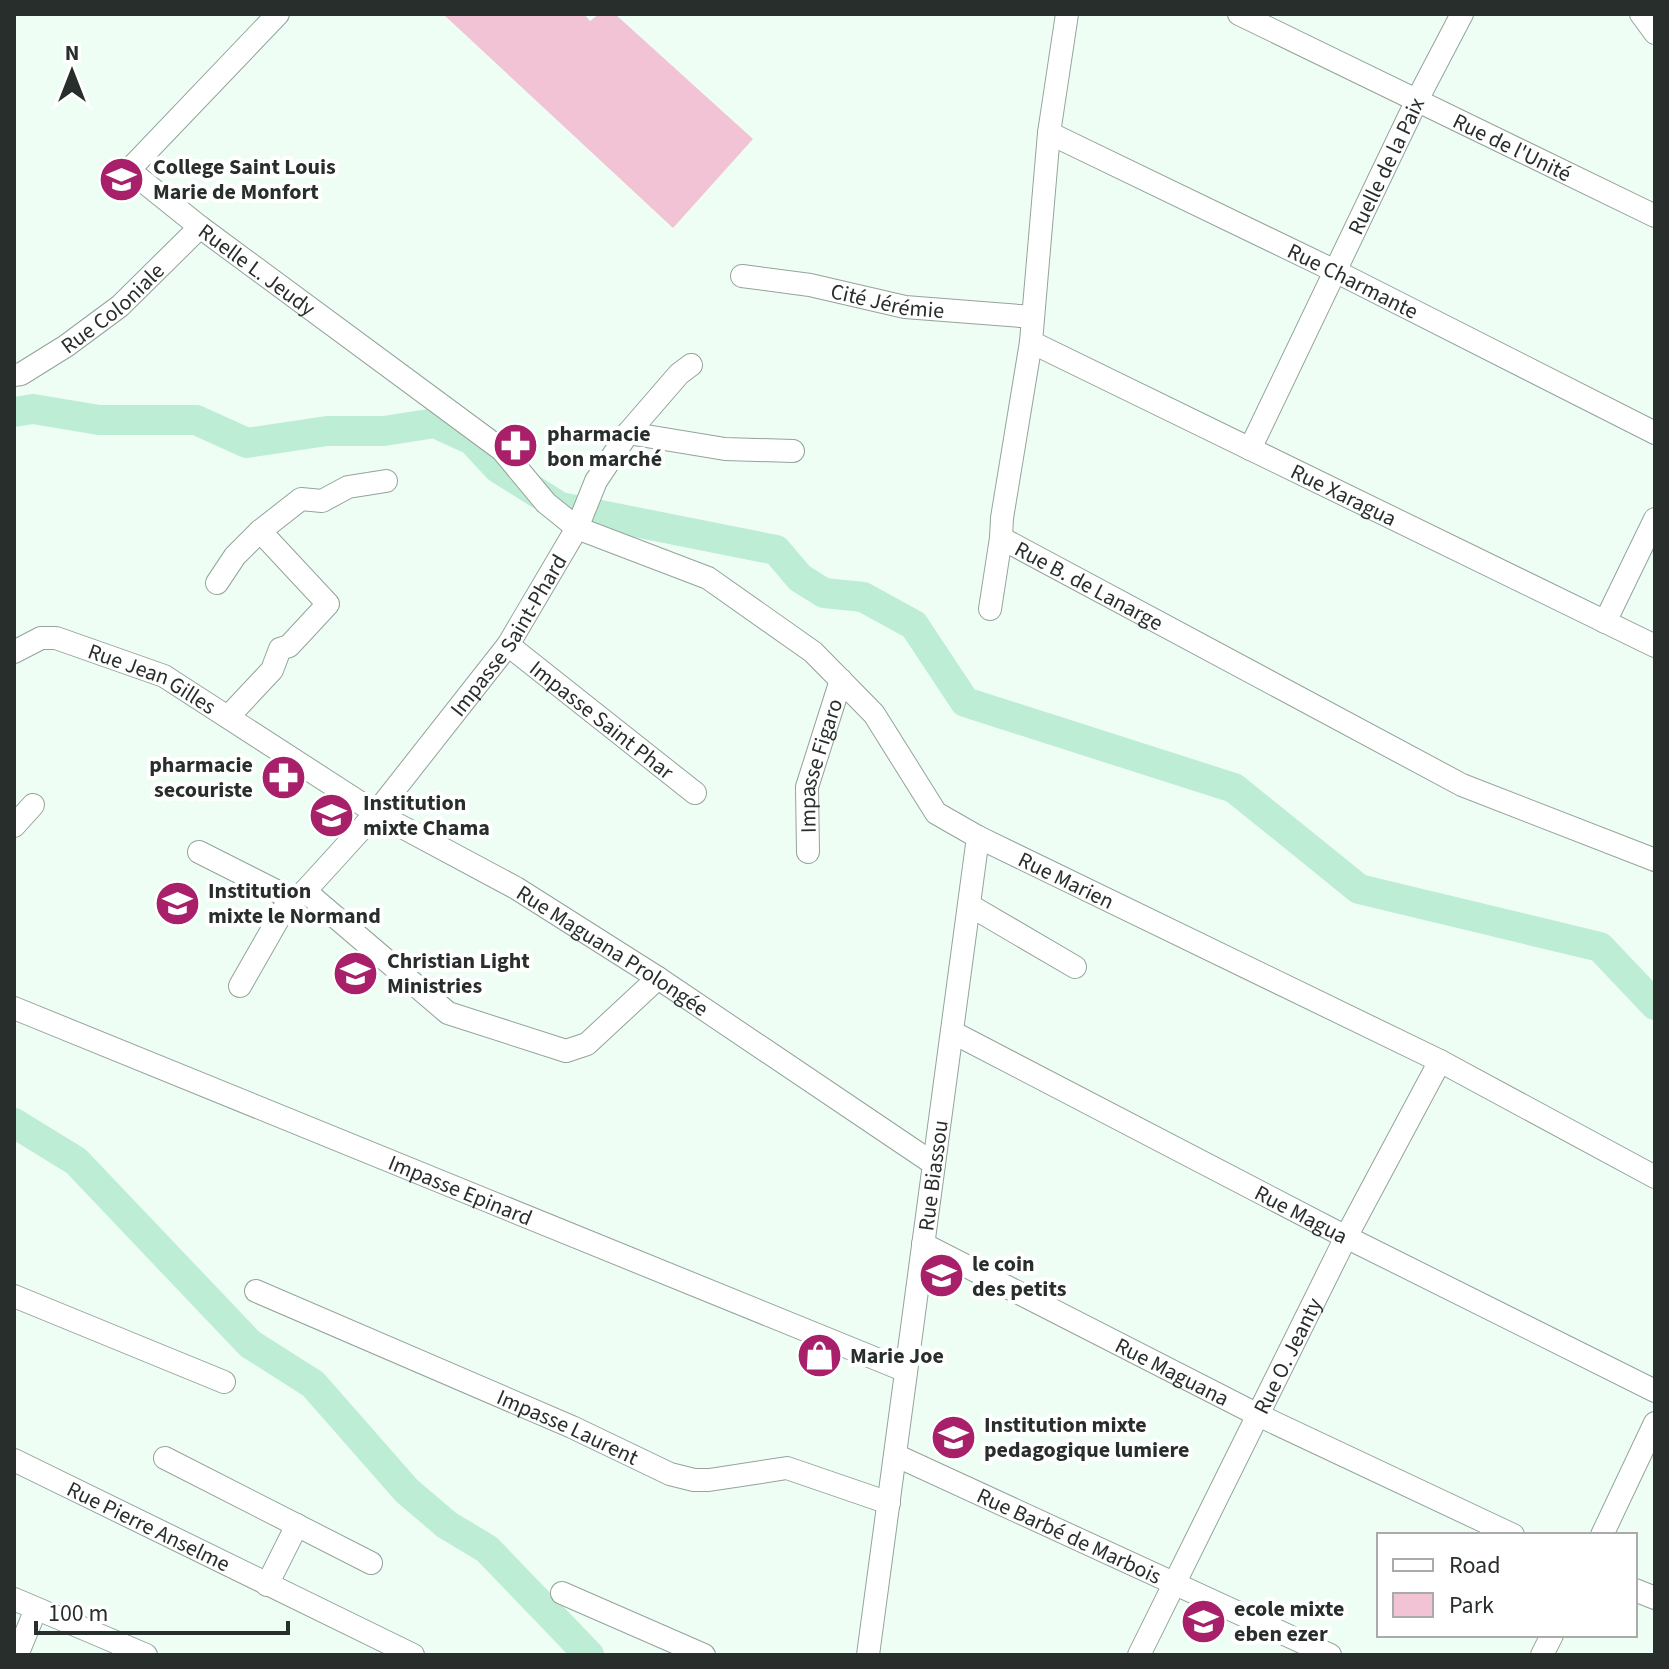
<svg xmlns="http://www.w3.org/2000/svg" width="1669" height="1669" viewBox="0 0 1669 1669" font-family="'Source Sans 3',sans-serif">
<rect width="100%" height="100%" fill="#eefef5"/>
<polygon fill="#f2c3d5" points="443,14 584,14 590,21 599,14 615,14 753,139 673,228"/>
<g fill="none" stroke-linecap="round" stroke-linejoin="round">
<g stroke="#beedd5" stroke-width="30">
<polyline points="14,412 33,409 99,420 196,420 247,443 327,431 384,431 435,423 472,440 498,468 560,507 776,550 800,578 824,593 863,597 914,625 965,702 1234,788 1359,889 1600,947 1655,1005"/>
<polyline points="14,1123 76,1161 250,1344 313,1384 407,1491 447,1525 487,1549 589,1655"/>
</g>
<defs>
<g id="minor">
<path id="s1" d="M278,14L129,170L200,227L502,450L546,503L577,528L708,578L813,652L874,714L936,813L978,837L1440,1061L1655,1177"/>
<path id="s2" d="M1239,14L1655,216"/>
<polyline points="1641,14 1655,33"/>
<path id="s3" d="M1049,133L1335,271L1655,433"/>
<path id="s4" d="M742,276L810,285L905,307L1033,317"/>
<path id="s5" d="M1031,342L1655,646"/>
<path id="s6" d="M14,375L21,374L66,346L120,306L200,227"/>
<polyline points="628,433 725,449 793,451"/>
<path id="s7" d="M1250,449L1417,100L1462,14"/>
<path id="s8" d="M1001,538L1462,785L1655,860"/>
<polyline points="217,583 235,556 260,531"/>
<polyline points="990,609 1001,538 1002,518 1031,342 1049,133 1067,14"/>
<polyline points="1605,622 1655,519"/>
<path id="s9" d="M508,645L695,793"/>
<path id="s10" d="M14,652L41,638H56L164,676L376,813L516,888L658,978L934,1164"/>
<polyline points="228,717 272,670 280,649 289,646 328,604 260,531 301,499 322,501 348,487 386,481"/>
<polyline points="14,826 33,805"/>
<polyline points="199,852 294,900"/>
<path id="s11" d="M808,852L807,787L841,680"/>
<polyline points="305,891 448,1013 566,1051 587,1044 658,978"/>
<polyline points="969,905 1075,967"/>
<path id="s12" d="M240,986L285,907L305,891L376,813L508,645L577,528L596,481L628,433L679,374L691,365"/>
<path id="s13" d="M14,1008L906,1371"/>
<path id="s14" d="M952,1032L1346,1237L1655,1391"/>
<path id="s15" d="M923,1244L1258,1415L1513,1535"/>
<path id="s16" d="M256,1291L572,1427L670,1474L694,1480H709L787,1468L889,1503"/>
<polyline points="14,1296 224,1382"/>
<path id="s17" d="M895,1455L1330,1655"/>
<polyline points="165,1458 371,1563"/>
<path id="s18" d="M14,1460L413,1655"/>
<polyline points="1602,1535 1655,1423"/>
<polyline points="267,1585 297,1525"/>
<polyline points="1635,1590 1655,1598"/>
<polyline points="562,1593 704,1655"/>
<polyline points="14,1599 146,1655"/>
<polyline points="17,1655 36,1609"/>
<path id="s19" d="M868,1655L978,837"/>
<path id="s20" d="M1139,1655L1346,1237L1440,1061"/>
<polyline points="1542,1655 1552,1635"/>
</g>
</defs>
<use href="#minor" stroke="#94a39b" stroke-width="24"/>
<use href="#minor" stroke="#fff" stroke-width="22"/>
</g>
<defs>
<symbol id="school-disc" viewBox="-11 -11 22 22"><circle r="9.5" fill="#a72069" stroke="#fff"/><path d="M0-5L7-2L0 1L-7-2ZM-4 1L0 2.5L4 1V4Q0 6-4 4Z" fill="#fff"/></symbol>
<symbol id="pharmacy-disc" viewBox="-11 -11 22 22"><circle r="9.5" fill="#a72069" stroke="#fff"/><path d="M-2-6h4v4h4v4h-4v4h-4v-4h-4v-4h4Z" fill="#fff"/></symbol>
<symbol id="shop-disc" viewBox="-11 -11 22 22"><circle r="9.5" fill="#a72069" stroke="#fff"/><path d="M-5-2.5h2.3a2.7 3.5 0 0 1 5.4 0H5L5.5 6h-11ZM-1.5-2.5h3a1.5 2.3 0 0 0-3 0Z" fill="#fff"/></symbol>
</defs>
<g fill-rule="evenodd">
<use href="#school-disc" x="96" y="154" width="51" height="51"/>
<use href="#pharmacy-disc" x="490" y="420" width="51" height="51"/>
<use href="#pharmacy-disc" x="258" y="752" width="51" height="51"/>
<use href="#school-disc" x="306" y="790" width="51" height="51"/>
<use href="#school-disc" x="152" y="878" width="51" height="51"/>
<use href="#school-disc" x="330" y="948" width="51" height="51"/>
<use href="#school-disc" x="916" y="1250" width="51" height="51"/>
<use href="#shop-disc" x="794" y="1330" width="51" height="51"/>
<use href="#school-disc" x="928" y="1412" width="51" height="51"/>
<use href="#school-disc" x="1178" y="1596" width="51" height="51"/>
</g>
<g text-anchor="middle" stroke-width="8" stroke-linejoin="round" paint-order="stroke">
<g font-size="22" fill="#282e2b" stroke="#fff">
<text dy="8" stroke="none"><textPath href="#s2" startOffset="304">Rue de l'Unité</textPath></text>
<text dy="8" stroke="none"><textPath href="#s7" startOffset="314">Ruelle de la Paix</textPath></text>
<text dy="8" stroke="none"><textPath href="#s1" startOffset="378">Ruelle L. Jeudy</textPath></text>
<text dy="8" stroke="none"><textPath href="#s3" startOffset="338">Rue Charmante</textPath></text>
<text dy="8" stroke="none"><textPath href="#s4" startOffset="148">Cité Jérémie</textPath></text>
<text dy="8" stroke="none"><textPath href="#s6" startOffset="120">Rue Coloniale</textPath></text>
<text dy="8" stroke="none"><textPath href="#s5" startOffset="348">Rue Xaragua</textPath></text>
<text dy="8" stroke="none"><textPath href="#s8" startOffset="100">Rue B. de Lanarge</textPath></text>
<text dy="8" stroke="none"><textPath href="#s12" startOffset="444">Impasse Saint-Phard</textPath></text>
<text dy="8" stroke="none"><textPath href="#s10" startOffset="150">Rue Jean Gilles</textPath></text>
<text dy="8" stroke="none"><textPath href="#s9" startOffset="120">Impasse Saint Phar</textPath></text>
<text dy="8" stroke="none"><textPath href="#s11" startOffset="88">Impasse Figaro</textPath></text>
<text dy="8" stroke="none"><textPath href="#s1" startOffset="1410">Rue Marien</textPath></text>
<text dy="8" stroke="none"><textPath href="#s10" startOffset="686">Rue Maguana Prolongée</textPath></text>
<text dy="8" stroke="none"><textPath href="#s19" startOffset="484">Rue Biassou</textPath></text>
<text dy="8" stroke="none"><textPath href="#s13" startOffset="482">Impasse Epinard</textPath></text>
<text dy="8" stroke="none"><textPath href="#s14" startOffset="394">Rue Magua</textPath></text>
<text dy="8" stroke="none"><textPath href="#s20" startOffset="334">Rue O. Jeanty</textPath></text>
<text dy="8" stroke="none"><textPath href="#s15" startOffset="280">Rue Maguana</textPath></text>
<text dy="8" stroke="none"><textPath href="#s16" startOffset="340">Impasse Laurent</textPath></text>
<text dy="8" stroke="none"><textPath href="#s18" startOffset="150">Rue Pierre Anselme</textPath></text>
<text dy="8" stroke="none"><textPath href="#s17" startOffset="192">Rue Barbé de Marbois</textPath></text>
</g>
<g font-size="22" font-weight="bold" fill="#282e2b" stroke="#fff" text-anchor="start">
<text x="153" y="174">College Saint Louis<tspan x="153" dy="25">Marie de Monfort</tspan></text>
<text x="547" y="441">pharmacie<tspan x="547" dy="25">bon marché</tspan></text>
<text x="253" y="772" text-anchor="end">pharmacie<tspan x="253" dy="25">secouriste</tspan></text>
<text x="363" y="810">Institution<tspan x="363" dy="25">mixte Chama</tspan></text>
<text x="208" y="898">Institution<tspan x="208" dy="25">mixte le Normand</tspan></text>
<text x="387" y="968">Christian Light<tspan x="387" dy="25">Ministries</tspan></text>
<text x="972" y="1271">le coin<tspan x="972" dy="25">des petits</tspan></text>
<text x="850" y="1363">Marie Joe</text>
<text x="984" y="1432">Institution mixte<tspan x="984" dy="25">pedagogique lumiere</tspan></text>
<text x="1234" y="1616">ecole mixte<tspan x="1234" dy="25">eben ezer</tspan></text>
</g>
</g>
<rect width="1669" height="1669" fill="none" stroke="#282e2b" stroke-width="32"/>
<rect x="1377" y="1533" width="260" height="104" fill="#ffffff" stroke="#a9abaa" stroke-width="2"/>
<rect x="1393" y="1559" width="40" height="12" fill="#ffffff" stroke="#a9abaa" stroke-width="2"/>
<text x="1449" y="1573" font-size="24" fill="#282e2b">Road</text>
<rect x="1393" y="1593" width="40" height="24" fill="#f2c3d5" stroke="#a9abaa" stroke-width="2"/>
<text x="1449" y="1613" font-size="24" fill="#282e2b">Park</text>
<g transform="translate(72 72)" stroke="#ffffff" stroke-width="6" paint-order="stroke">
<path d="M0-6L14 30L0 20L-14 30Z" fill="#282e2b"/>
<text y="-12" font-size="22" font-weight="bold" text-anchor="middle" fill="#282e2b">N</text>
</g>
<path d="M36 1621v12h252v-12" fill="none" stroke="#282e2b" stroke-width="4"/>
<text x="48" y="1621" font-size="24" fill="#282e2b" stroke="#ffffff" stroke-width="6" paint-order="stroke">100 m</text>
</svg>
